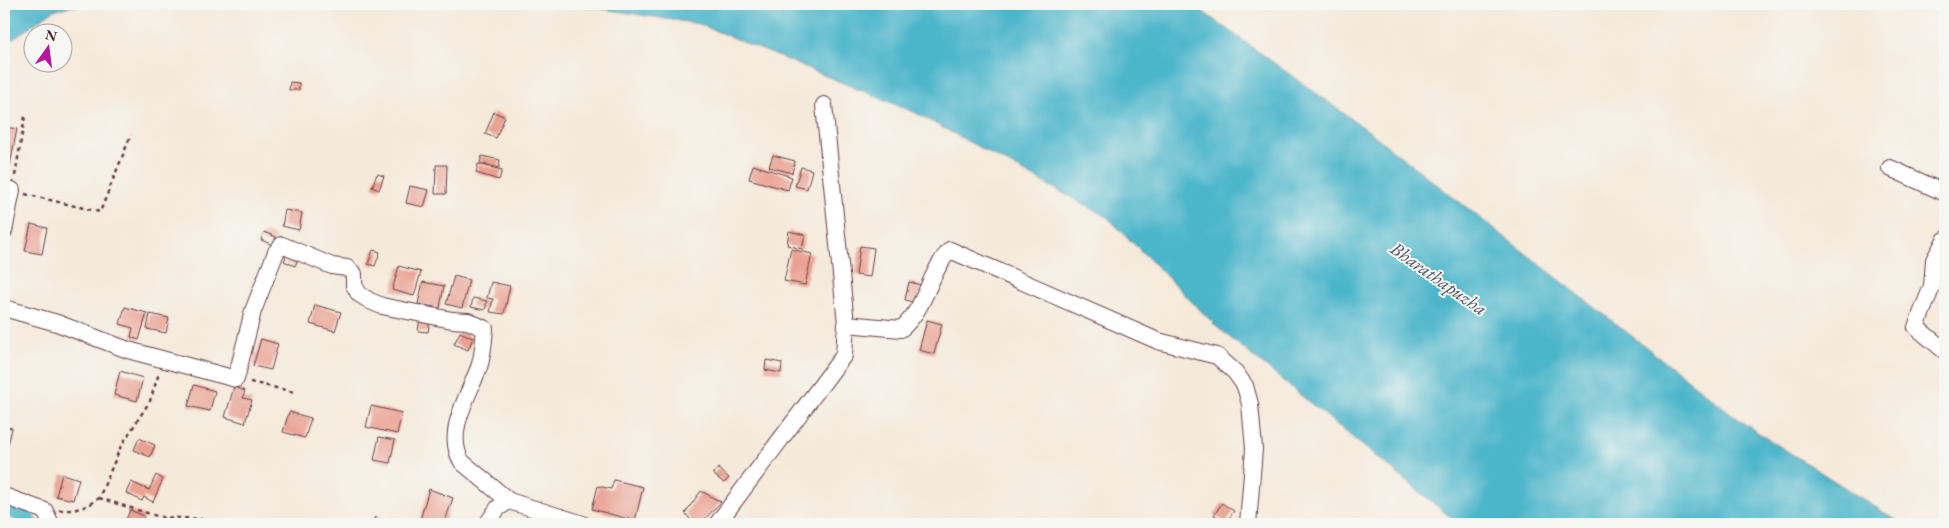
<svg xmlns="http://www.w3.org/2000/svg" width="1949" height="528" viewBox="0 0 1949 528" font-family="'EB Garamond',serif">
<rect width="100%" height="100%" fill="#f6f6f2"/>
<filter id="ink" filterUnits="userSpaceOnUse"><feTurbulence type="fractalNoise" baseFrequency=".02" numOctaves="2"/><feDisplacementMap in="SourceGraphic" scale="10" xChannelSelector="R" yChannelSelector="G"/><feConvolveMatrix kernelMatrix="1 2 1 2 8 2 1 2 1" color-interpolation-filters="sRGB"/></filter>
<filter id="wash" filterUnits="userSpaceOnUse"><feTurbulence type="fractalNoise" baseFrequency=".0096" numOctaves="4" result="noise"/><feDisplacementMap in="SourceGraphic" scale="20" xChannelSelector="R" yChannelSelector="G"/><feGaussianBlur stdDeviation="1.12" result="paint"/><feColorMatrix in="noise" values="0 0 0 0 0 0 0 0 0 0 0 0 0 0 0 0 0 1.4 0 .05"/><feComposite in="paint" operator="in"/></filter>
<g filter="url(#wash)">
<rect width="100%" height="100%" fill="#f5e9d9"/>
<g fill="#4cb5ca" stroke="#4b6a7a">
<polygon points="4,4 83,4 54,10 4,45"/>
<polygon points="572,4 1192,4 1367,130 1746,425 1902,524 1459,524 1217,327 1107,217 914,112 699,24"/>
</g>
<g fill="none" stroke-linecap="round" stroke-linejoin="round">
<polyline stroke="#4cb5ca" stroke-width="15" points="4,509 25,516 31,524"/>
</g>
<g id="blocks">
<g fill="#eaa192">
<polygon points="290,82 299,83 299,90 289,90"/>
<polygon points="494,112 505,117 496,138 485,134"/>
<polygon points="5,127 17,129 10,165 4,164"/>
<polygon points="773,155 795,161 792,173 769,167"/>
<polygon points="482,156 500,160 499,168 480,163"/>
<polygon points="478,164 502,170 499,180 476,173"/>
<polygon points="436,165 447,165 446,194 435,194"/>
<polygon points="753,165 792,177 788,190 749,179"/>
<polygon points="801,167 812,170 807,189 795,186"/>
<polygon points="377,174 384,176 379,190 372,187"/>
<polygon points="410,186 429,190 424,207 406,203"/>
<polygon points="285,210 302,213 299,230 282,226"/>
<polygon points="31,224 47,228 42,254 25,251"/>
<polygon points="789,231 805,235 802,249 787,245"/>
<polygon points="264,232 276,237 273,245 261,240"/>
<polygon points="860,246 874,248 870,277 856,275"/>
<polygon points="791,249 812,254 805,285 784,281"/>
<polygon points="373,250 380,252 375,266 368,264"/>
<polygon points="288,252 299,257 295,266 284,261"/>
<polygon points="399,266 421,272 414,296 392,290"/>
<polygon points="454,276 469,280 462,308 446,304"/>
<polygon points="423,282 444,286 440,308 418,304"/>
<polygon points="491,282 510,286 504,314 490,312 493,299 487,298"/>
<polygon points="909,282 921,285 917,303 905,300"/>
<polygon points="473,298 487,301 485,310 471,307"/>
<polygon points="315,305 341,312 335,331 310,324"/>
<polygon points="125,307 147,313 139,340 131,337 133,328 120,324"/>
<polygon points="150,314 169,318 166,333 147,329"/>
<polygon points="420,319 430,321 428,332 418,331"/>
<polygon points="927,320 942,324 934,354 919,350"/>
<polygon points="460,332 473,338 468,350 454,344"/>
<polygon points="261,339 278,344 271,370 253,366"/>
<polygon points="766,360 782,363 781,373 765,370"/>
<polygon points="120,371 143,378 137,401 114,395"/>
<polygon points="194,385 215,391 210,411 188,406"/>
<polygon points="234,387 245,391 243,398 252,400 245,423 225,417"/>
<polygon points="371,406 402,413 397,434 366,427"/>
<polygon points="289,412 311,418 305,438 283,432"/>
<polygon points="4,426 12,428 8,445 4,444"/>
<polygon points="379,437 395,440 390,463 374,460"/>
<polygon points="139,438 155,445 150,457 134,450"/>
<polygon points="718,468 729,478 724,483 713,474"/>
<polygon points="62,474 79,479 73,500 56,496"/>
<polygon points="156,475 163,479 153,502 144,497 142,501 126,493 131,482 149,490"/>
<polygon points="614,480 643,487 635,521 592,509 598,486 611,489"/>
<polygon points="429,489 453,498 444,524 419,523"/>
<polygon points="701,491 721,502 700,524 694,524 685,513"/>
<polygon points="1222,503 1234,511 1226,523 1214,515"/>
<polygon points="130,510 144,516 141,524 125,522"/>
<polygon points="375,517 390,524 371,524"/>
</g>
</g>
</g>
<g filter="url(#ink)">
<use href="#blocks" fill-opacity="0" stroke="#643d45" stroke-width="1"/>
<g fill="none" stroke-linecap="round" stroke-linejoin="round">
<defs>
<g id="minor">
<polyline points="1890,168 1945,193"/>
<polyline points="4,231 12,190"/>
<polyline points="1945,240 1934,260 1932,286 1916,327 1945,351"/>
<path d="M4,308L57,323L128,350L236,379L253,311L276,252L282,245L332,266L347,268L354,274V285L359,294L370,301L382,306L452,320L468,321L485,329C484,340 483,353 480,364C471,393 443,432 462,462L509,501"/>
<path d="M846,324L901,329C927,307 928,274 950,250L1158,341L1217,356L1235,372L1245,386L1250,404L1254,449L1248,524"/>
<polyline points="4,496 45,511 51,524"/>
<polyline points="487,524 498,508 509,501 583,524"/>
<polyline points="717,524 844,355 846,324 824,105"/>
</g>
</defs>
<use href="#minor" stroke="#643d45" stroke-width="18"/>
<g stroke="#643d45" stroke-width="2.5" stroke-dasharray="4 4" stroke-linecap="butt">
<polyline points="15,176 25,116"/>
<polyline points="25,194 100,212 131,135"/>
<polyline points="250,382 294,392"/>
<polyline points="99,498 160,517 202,519"/>
<polyline points="59,510 73,510 87,506 99,498 121,446 150,401 159,373"/>
</g>
<use href="#minor" stroke="#fff" stroke-width="16"/>
</g>
</g>
<g text-anchor="middle" stroke-width="4" stroke-linejoin="round" paint-order="stroke">
<g font-size="19" font-style="italic" fill="#4b5463" stroke="#f6f6f2">
<text transform="translate(1439 278) rotate(35)" y="7">Bharathapuzha</text>
</g>
</g>
<rect width="1949" height="528" fill="none" stroke="#f6f6f2" stroke-width="20"/>
<g transform="translate(48 48) rotate(14)"><circle r="24" fill="#f6f6f2" stroke="#b1a0a2"/>
<path d="M0-4L9 19L0 12L-9 19Z" fill="#b5179e"/>
<text y="-8" font-size="14" font-weight="bold" text-anchor="middle" fill="#4a1f2b">N</text>
</g>
</svg>
